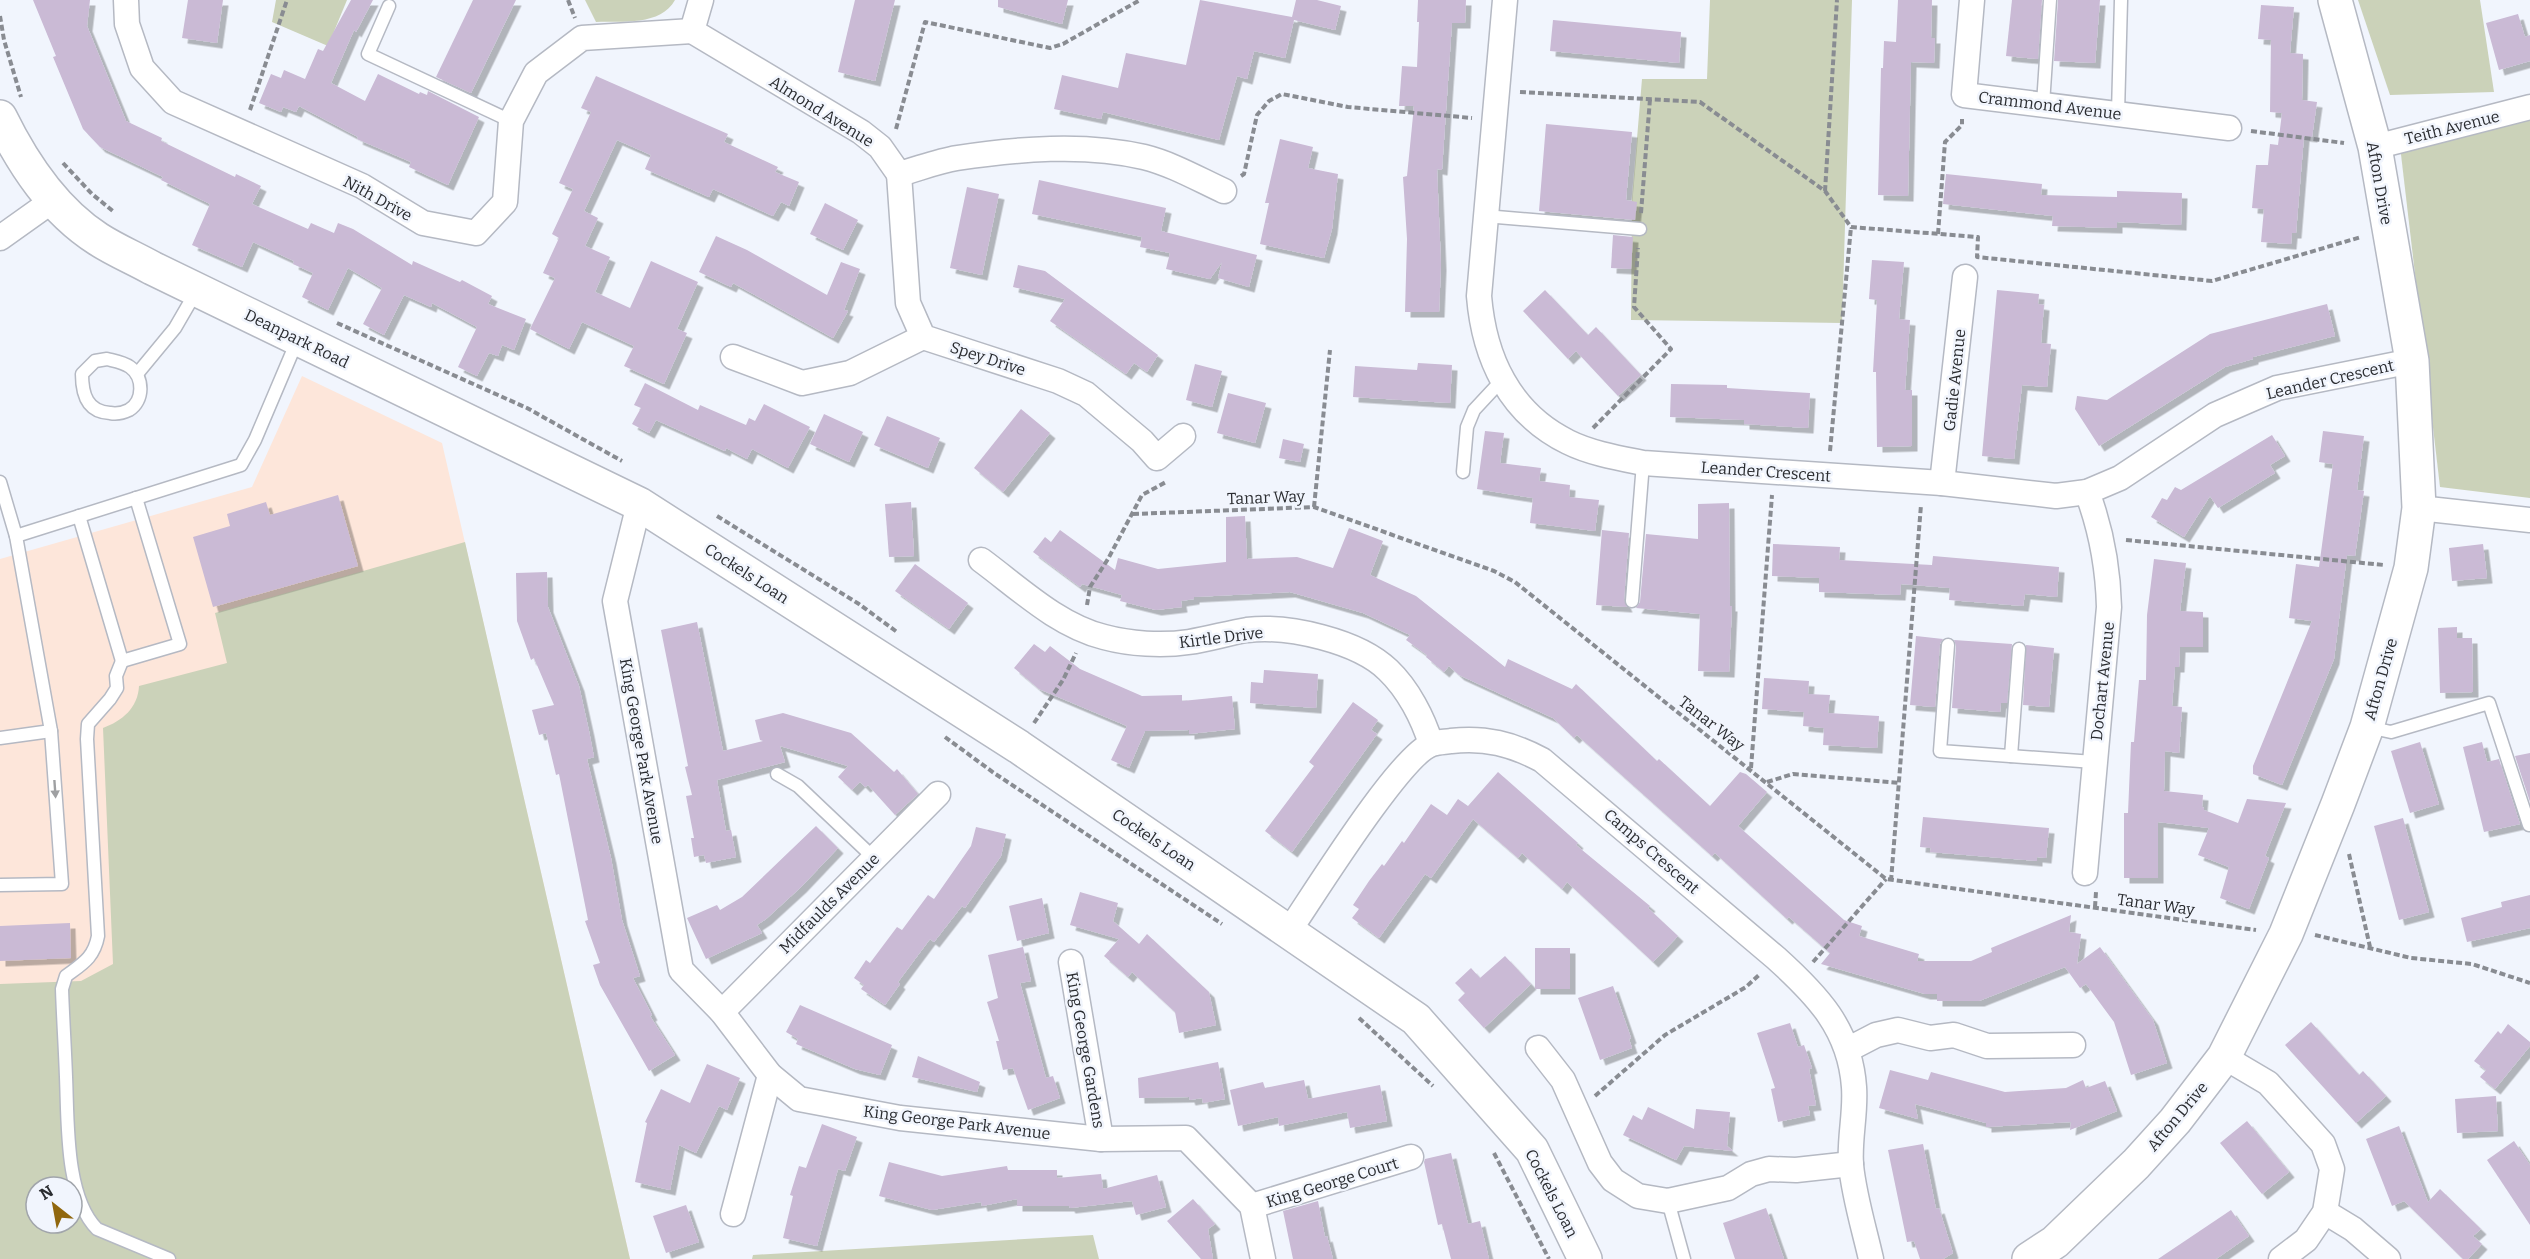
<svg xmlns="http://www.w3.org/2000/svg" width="2530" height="1259" viewBox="0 0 2530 1259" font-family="Bitter,serif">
<defs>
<filter id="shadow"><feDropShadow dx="5.5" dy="5.5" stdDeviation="0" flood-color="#0004"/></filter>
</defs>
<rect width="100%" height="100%" fill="#f1f5fd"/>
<path fill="#fde6da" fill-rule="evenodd" d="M302,376L442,443L630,1259H0V559L252,487ZM36,1187H72V1223H36Z"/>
<g fill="#cbd2b9" fill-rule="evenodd">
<polygon points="276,0 347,0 328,46 272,22"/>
<path d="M585,0H675C661,26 622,21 596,22Z"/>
<polygon points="1710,0 1852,0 1842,323 1631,320 1632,198 1642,79 1707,79"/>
<polygon points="2358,0 2480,0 2494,92 2390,95"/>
<polygon points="2530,116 2530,498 2440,487 2400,146"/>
<path d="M465,542L630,1259H0V984L81,981L113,964L103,728C122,721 138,708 139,686L227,663L215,613ZM36,1187H72V1223H36Z"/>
<polygon points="1093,1235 1099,1259 752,1259 753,1255"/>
</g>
<g fill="#cabad5" filter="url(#shadow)">
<polygon points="33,0 90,0 87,26 126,121 162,138 161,141 235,177 236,174 261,186 252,204 308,229 311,223 334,233 338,223 353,229 412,265 413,261 460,282 462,280 492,296 488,304 526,319 514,350 502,345 498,356 489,353 477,376 458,367 477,327 432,303 431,307 404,295 384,335 363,324 382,288 348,268 328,310 302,297 313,273 293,264 294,261 253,242 242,267 192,245 210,204 161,180 163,177 100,147 83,129 53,57 56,56"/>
<polygon points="188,0 223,0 217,43 182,38"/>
<polygon points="351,0 373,0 356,32 354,30 331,83 365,101 378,74 419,94 420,92 427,95 428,91 479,117 448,185 409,167 411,162 357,139 358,137 299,106 296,112 283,107 281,112 259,103 271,74 281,78 284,70 305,79 318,49 323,51"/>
<polygon points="473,0 516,0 471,93 436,77"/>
<polygon points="855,0 895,0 875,81 838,72"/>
<polygon points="998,0 1068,0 1062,24 998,7"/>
<polygon points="1200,0 1292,17 1296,0 1317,0 1341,6 1335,30 1294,20 1285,58 1254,51 1247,79 1237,76 1219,140 1103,112 1101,119 1054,109 1062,75 1118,88 1126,53 1186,65"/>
<polygon points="1418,0 1466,0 1465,23 1452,23 1442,170 1437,169 1441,265 1439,312 1405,312 1407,239 1403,177 1407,176 1414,106 1399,106 1402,66 1417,67 1419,22 1417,22"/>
<polygon points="1898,0 1932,0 1931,38 1935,38 1934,63 1911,62 1908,196 1878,195 1881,68 1883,68 1884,41 1896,42"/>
<polygon points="2012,0 2042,0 2038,59 2006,56"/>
<polygon points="2058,0 2100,0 2095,63 2054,61"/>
<polygon points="2261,5 2294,7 2290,53 2303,54 2302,100 2317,102 2312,137 2304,136 2296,233 2292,233 2291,244 2261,242 2264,209 2252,208 2256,165 2268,165 2270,144 2278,145 2282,113 2270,112 2271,40 2258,39"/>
<polygon points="2518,14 2525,37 2530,35 2530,61 2499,70 2486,23"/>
<polygon points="1553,20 1681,32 1679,63 1550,51"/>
<polygon points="596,76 728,134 724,142 778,167 775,172 799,182 789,206 781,202 773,216 713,189 709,197 645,169 651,155 617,140 584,211 598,218 585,246 610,257 595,292 630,308 651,261 698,282 677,329 687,333 664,384 624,366 634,346 582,322 569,349 530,329 555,278 543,273 559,238 552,234 573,189 559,183 591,112 581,108"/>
<polygon points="1546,124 1632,132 1626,200 1637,202 1635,220 1539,211"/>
<polygon points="1280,139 1313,147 1308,168 1338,174 1332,229 1324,258 1260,244 1269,203 1265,203"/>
<polygon points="1946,174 2042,184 2041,195 2117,197 2117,191 2182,193 2181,225 2117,222 2117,228 2052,226 2053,216 1943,204"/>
<polygon points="1039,180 1166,208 1161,231 1257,255 1249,287 1218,278 1222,262 1210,279 1166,269 1170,253 1140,247 1142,237 1032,214"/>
<polygon points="967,187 999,194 982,275 950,268"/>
<polygon points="825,203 858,220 843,250 810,234"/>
<polygon points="1613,235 1633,237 1631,269 1611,268"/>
<polygon points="716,236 747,250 827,295 841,262 860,269 844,310 848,311 833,338 733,283 731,287 699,272"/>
<polygon points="1872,260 1904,262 1899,319 1910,320 1905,390 1912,390 1912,446 1877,447 1876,372 1873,372 1877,300 1869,299"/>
<polygon points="1018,265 1045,271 1158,355 1147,372 1134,363 1126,374 1050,321 1065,299 1013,287"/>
<polygon points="1545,290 1588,335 1596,327 1641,375 1618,396 1576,351 1568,359 1523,311"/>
<polygon points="1997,290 2039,294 2038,304 2044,305 2041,343 2051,344 2047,387 2022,385 2014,459 1982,456"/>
<polygon points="2327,304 2335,336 2253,357 2253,359 2225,367 2099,446 2075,409 2077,396 2107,400 2210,334"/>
<polygon points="1418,363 1452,365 1450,403 1353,397 1355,366 1417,370"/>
<polygon points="1195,364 1222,371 1212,407 1186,400"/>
<polygon points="645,383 698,410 700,405 746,425 749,418 755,421 764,404 810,427 788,468 752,449 747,459 726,448 725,451 656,420 649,433 632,424 641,408 634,405"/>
<polygon points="1671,384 1727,385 1727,388 1810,393 1808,428 1744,424 1744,420 1670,417"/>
<polygon points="1228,393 1266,403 1255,443 1217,433"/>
<polygon points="1021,409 1050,433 1003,492 974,468"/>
<polygon points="824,414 863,432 849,462 810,444"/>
<polygon points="887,416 940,438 928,468 874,445"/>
<polygon points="1485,431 1504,433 1500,463 1541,468 1539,481 1570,485 1569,497 1599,500 1595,531 1530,523 1533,498 1477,489"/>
<polygon points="2323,431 2364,436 2357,490 2364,491 2355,556 2347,555 2334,659 2282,785 2253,774 2253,766 2312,621 2289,618 2296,564 2319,567 2333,464 2319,462"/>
<polygon points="2272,435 2285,456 2270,465 2275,473 2218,508 2210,496 2184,537 2151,517 2162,498 2167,500 2175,487 2181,490"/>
<polygon points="1283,439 1304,444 1300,462 1279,458"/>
<polygon points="338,495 358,566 213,607 193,537 230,526 227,514 266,502 270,515"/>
<polygon points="911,502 914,556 889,557 885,504"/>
<polygon points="1729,503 1730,606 1732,606 1729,672 1698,671 1700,614 1636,608 1640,602 1646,534 1698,539 1698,504"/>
<polygon points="1245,516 1247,559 1297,557 1333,568 1349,528 1383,541 1370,575 1416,596 1505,667 1508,659 1572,689 1576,684 1657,761 1659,759 1710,806 1740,772 1746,774 1767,792 1738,826 1844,920 1862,926 1859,936 1919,954 1917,961 1971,961 1992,952 1991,948 2071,915 2069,932 2081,934 2077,964 2100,947 2153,1020 2167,1063 2131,1075 2114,1022 2086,984 2080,988 2065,967 1979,1001 1937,1001 1937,994 1925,994 1821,964 1830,953 1789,917 1787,919 1715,853 1712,856 1577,735 1574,738 1553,718 1459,675 1449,666 1444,672 1426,657 1427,655 1406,640 1410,635 1363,613 1290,592 1194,597 1194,599 1181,601 1182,607 1156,610 1120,601 1122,595 1082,584 1080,587 1033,552 1045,537 1051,542 1060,530 1115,570 1118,558 1158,569 1226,562 1226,517"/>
<polygon points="1602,530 1629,533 1624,600 1627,607 1596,605"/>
<polygon points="1773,544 1840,547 1839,560 1932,565 1933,556 2059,567 2057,597 2025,594 2023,606 1949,600 1950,588 1901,584 1900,595 1819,592 1819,578 1772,576"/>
<polygon points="2483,544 2487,578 2452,581 2449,548"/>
<polygon points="2154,559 2186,563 2180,611 2203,612 2203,647 2180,647 2179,667 2175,667 2172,706 2182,707 2179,753 2165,751 2164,791 2203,795 2202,807 2204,808 2204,810 2238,823 2247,799 2286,803 2265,856 2269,858 2249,909 2220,898 2229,867 2198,855 2209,828 2158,822 2158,878 2124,878 2124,813 2128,813 2131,742 2134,742 2139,680 2146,680 2147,615"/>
<polygon points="915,564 968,603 949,629 895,591"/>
<polygon points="547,572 548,607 579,686 589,731 594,757 587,759 611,858 622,920 640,976 633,978 652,1015 650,1016 675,1055 649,1071 600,985 593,965 600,963 585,921 588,920 559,774 556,775 546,733 539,735 532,710 554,705 534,658 531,660 517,621 516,573"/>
<polygon points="697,622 723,751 763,741 760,740 755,720 783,713 851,733 894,772 897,769 918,794 895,815 868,785 865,787 860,782 852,790 838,777 848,766 780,746 785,762 717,780 726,831 731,830 736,857 706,863 704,855 694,857 691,838 694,838 686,796 692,795 685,767 688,766 661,630"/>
<polygon points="2457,627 2457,638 2472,638 2473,692 2440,693 2438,628"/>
<polygon points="1916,636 1943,639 1940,644 1935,707 1910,705"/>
<polygon points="1954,640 2012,644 2007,703 2001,703 2000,712 1952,708 1956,646"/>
<polygon points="1034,644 1045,652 1050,646 1080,669 1142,696 1182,695 1182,701 1232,696 1235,729 1189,734 1189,730 1145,731 1129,768 1111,760 1127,726 1039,689 1014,668"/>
<polygon points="2026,645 2054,648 2049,707 2023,705"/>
<polygon points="1264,670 1318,674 1316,708 1250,703 1251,682 1263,683"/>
<polygon points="1764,678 1809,681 1808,694 1830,695 1828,713 1879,716 1877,748 1823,745 1824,728 1803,726 1804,712 1762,709"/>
<polygon points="1353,702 1378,720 1371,730 1377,734 1292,852 1265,831 1314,766 1309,762"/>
<polygon points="2420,742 2439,804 2410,813 2391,751"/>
<polygon points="2482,742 2487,762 2499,759 2520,824 2484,832 2463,747"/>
<polygon points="2530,753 2530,802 2515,756"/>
<polygon points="1498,772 1578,843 1576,845 1650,906 1648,908 1678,936 1653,962 1567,882 1562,889 1522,853 1518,858 1473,819 1431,878 1425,874 1379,938 1352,918 1359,909 1353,905 1369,881 1382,864 1384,866 1402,841 1404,843 1431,804 1447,815 1458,799 1468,806"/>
<polygon points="1923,817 2049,828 2046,858 2037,857 2037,861 1930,852 1931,848 1920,847"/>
<polygon points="2403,818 2429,912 2399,920 2374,826"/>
<polygon points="816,826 838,848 801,887 766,919 757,925 762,933 706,959 687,918 717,905 720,910 742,897"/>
<polygon points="976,827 1006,834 1001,856 965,908 962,906 934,942 930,939 898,982 900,984 885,1005 861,989 864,985 854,978 866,960 870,963 897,927 902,930 928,895 934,899 971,846"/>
<polygon points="1080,892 1118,903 1113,921 1139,944 1147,934 1209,992 1216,1025 1179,1033 1175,1012 1132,972 1128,977 1104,956 1119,939 1070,925"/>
<polygon points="2530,895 2530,928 2467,942 2461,918 2502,907 2501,902"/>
<polygon points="1042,898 1049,933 1017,941 1009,906"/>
<polygon points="70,923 71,958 0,961 0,926"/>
<polygon points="1023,947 1031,981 1020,983 1046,1078 1053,1076 1060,1098 1028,1110 1013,1068 1003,1070 996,1041 999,1041 987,1002 998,998 988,955"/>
<rect x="1535" y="948" width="35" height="41"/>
<polygon points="1505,956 1531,984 1484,1028 1458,1000 1465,993 1455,983 1471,968 1480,978"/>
<polygon points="1613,986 1631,1038 1629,1039 1632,1048 1600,1060 1578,998"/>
<polygon points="800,1005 892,1045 880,1075 855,1069 796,1044 798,1039 786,1032"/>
<polygon points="2311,1022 2359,1075 2363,1071 2386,1096 2356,1123 2285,1045"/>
<polygon points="1790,1023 1798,1047 1804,1045 1812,1068 1809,1069 1816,1105 1808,1106 1810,1115 1778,1122 1771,1089 1775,1088 1757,1033"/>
<polygon points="2508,1024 2530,1042 2530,1046 2495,1089 2480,1077 2486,1070 2474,1061 2498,1031 2501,1034"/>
<polygon points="918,1056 980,1082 977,1092 912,1077"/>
<polygon points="1218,1062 1225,1099 1203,1103 1202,1098 1190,1100 1189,1097 1139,1098 1138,1078"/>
<polygon points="707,1064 740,1078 727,1110 719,1106 696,1153 679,1145 670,1190 635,1182 647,1123 645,1122 661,1089 690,1103"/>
<polygon points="1890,1070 1928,1080 1931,1072 2005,1092 2066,1088 2083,1080 2086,1088 2105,1081 2117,1111 2070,1130 2071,1122 1986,1127 1986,1123 1915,1104 1918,1119 1879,1108"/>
<polygon points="1304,1080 1308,1099 1380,1085 1387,1121 1350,1128 1347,1112 1279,1126 1278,1117 1238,1126 1230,1090 1263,1082 1265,1088"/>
<polygon points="2496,1096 2498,1131 2457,1133 2455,1099"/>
<polygon points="1648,1107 1694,1129 1696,1109 1730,1112 1727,1146 1733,1151 1684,1146 1676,1160 1623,1135 1633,1115 1642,1120"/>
<polygon points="2247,1121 2289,1172 2262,1194 2220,1143"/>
<polygon points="822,1124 857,1137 845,1171 838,1169 817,1246 783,1238 793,1196 790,1195 799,1166 806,1168"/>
<polygon points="2399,1126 2428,1202 2440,1189 2481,1229 2473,1236 2482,1244 2468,1259 2463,1259 2404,1201 2392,1206 2366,1139"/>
<polygon points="2514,1141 2530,1165 2530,1225 2487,1160"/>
<polygon points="1923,1144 1936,1209 1939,1208 1953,1253 1943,1259 1920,1259 1914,1241 1907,1242 1888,1150"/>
<polygon points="1451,1153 1468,1224 1480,1221 1489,1259 1451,1259 1442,1224 1438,1225 1424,1162 1425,1159"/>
<polygon points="889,1162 942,1176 1007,1166 1008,1170 1057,1170 1057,1178 1101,1174 1103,1189 1157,1175 1166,1207 1136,1215 1132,1201 1070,1208 1069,1206 1017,1206 1017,1199 982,1206 981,1202 932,1210 879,1196"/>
<polygon points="1193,1199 1215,1224 1208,1229 1213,1259 1201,1259 1167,1221"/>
<polygon points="1318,1201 1325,1237 1327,1236 1333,1259 1293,1259 1283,1211"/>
<polygon points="686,1205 699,1242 666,1253 653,1216"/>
<polygon points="1766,1208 1784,1259 1735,1259 1723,1223"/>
<polygon points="2231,1210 2249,1236 2216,1259 2158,1259"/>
</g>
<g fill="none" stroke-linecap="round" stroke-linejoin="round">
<defs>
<g id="lane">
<polyline points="389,6 368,54 511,121"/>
<polyline points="2043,104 2050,0"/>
<polyline points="2118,113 2121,0"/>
<polyline points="1485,216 1640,229"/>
<path d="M107,359C115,361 123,362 130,367C144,377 144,401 129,410C123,413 116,414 110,413C87,412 82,394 82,374L95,361Z"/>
<polyline points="137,374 175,328 197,290"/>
<polyline points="1463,472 1467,427 1474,410 1501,381"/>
<polyline points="0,482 16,536 241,465 255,440 297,341"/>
<polyline points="79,516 122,661 180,644 136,498"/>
<polyline points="1632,601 1643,463"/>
<polyline points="1948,645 1940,751 2094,762"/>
<path d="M122,661L116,676L117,688L110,699L88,724L87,739L98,936C94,958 82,964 66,976L62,989C63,1019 65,1048 66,1077C68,1121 65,1197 97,1229L169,1259"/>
<polyline points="2368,727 2391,732 2489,703 2529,825"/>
<polyline points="0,738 51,731"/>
<polyline points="2011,756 2019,649"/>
<polyline points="777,774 798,786 874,858"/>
<polyline points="0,885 62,884 51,731 16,536"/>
<polyline points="1668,1201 1684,1259"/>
</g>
<g id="street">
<polyline points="126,0 127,24 142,68 173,102 362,186 423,223 476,233 505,202 511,121 536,73 582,38 692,31"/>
<path d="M701,0L692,31L861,132L880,147L899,174C918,169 938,161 957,158C1017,149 1084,143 1144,157C1172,164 1198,179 1224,191"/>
<path d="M1505,0L1479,296C1484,357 1509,413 1568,442C1590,453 1618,458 1643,463L1942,483L2056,496L2087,492L2120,478L2215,415L2277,388L2412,361"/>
<polyline points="1972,0 1964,95 2229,128"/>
<polyline points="2375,147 2530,107"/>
<polyline points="899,174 908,303 923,337 1058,381 1086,394 1142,441 1157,458 1183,436"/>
<polyline points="0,238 52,201"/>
<polyline points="733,357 802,383 850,373 923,337"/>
<polyline points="1942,483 1965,277"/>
<polyline points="639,504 615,601 681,970 722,1012 770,1075 799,1099 900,1118 1101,1139 1186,1138 1252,1206 1263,1259"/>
<polyline points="2419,508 2530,520"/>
<path d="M981,560C1019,588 1057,625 1104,637C1130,644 1162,646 1189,642C1209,639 1228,633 1247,630C1289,625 1358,641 1388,670C1408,689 1423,718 1431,744"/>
<path d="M2085,873L2109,607C2108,567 2101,529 2087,492"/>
<path d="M1289,931C1313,896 1400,755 1432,744C1438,742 1445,742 1451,741C1485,737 1512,744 1542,760L1776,958C1817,995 1850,1029 1854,1087C1856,1113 1849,1139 1851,1165C1854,1196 1864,1228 1871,1259"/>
<polyline points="1071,962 1101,1139"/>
<polyline points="722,1012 938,794"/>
<polyline points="1538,1048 1563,1080 1600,1163 1613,1180 1638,1196 1668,1201 1728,1188 1751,1174 1769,1169 1796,1170 1851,1164"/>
<polyline points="1849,1049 1876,1035 1898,1030 1930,1038 1954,1035 1987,1046 2073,1045"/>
<polyline points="2224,1057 2268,1083 2323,1144 2332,1169 2325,1212 2306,1240 2281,1259"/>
<polyline points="1252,1206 1411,1157"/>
<polyline points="2325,1212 2353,1229 2388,1259"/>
<polyline points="733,1214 770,1075"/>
</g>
<g id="secondary">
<path d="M0,117C23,164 53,210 98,239C115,250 134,258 152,268L639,504L1019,747L1416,1019L1532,1150L1585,1259"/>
<polyline points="2029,1259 2055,1242 2136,1164 2175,1121 2224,1057 2286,934 2338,804 2367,727 2411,568 2419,508 2412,361 2375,147 2335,0"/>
</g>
</defs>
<use href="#lane" stroke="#b5b9c3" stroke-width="15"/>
<use href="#street" stroke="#b5b9c3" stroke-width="27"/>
<use href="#secondary" stroke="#b5b9c3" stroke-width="36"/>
<g stroke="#898c92" stroke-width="4" stroke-dasharray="6 3" stroke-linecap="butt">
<polyline points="568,0 575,18"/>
<polyline points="0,16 4,40 21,97"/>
<polyline points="1520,92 1700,102 1825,191 1851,227 1978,237 1977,257 2212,281 2361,237"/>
<polyline points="250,110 287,0"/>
<polyline points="896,129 925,22 1050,48 1063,44 1140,0"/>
<polyline points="2251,131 2344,143"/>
<polyline points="63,163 92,194 114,212"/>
<polyline points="1241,176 1244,174 1257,115 1269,101 1282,94 1348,107 1472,118"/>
<polyline points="1825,191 1837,0"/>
<polyline points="1641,213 1650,99"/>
<polyline points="1938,234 1945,142 1962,125 1962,119"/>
<polyline points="337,323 527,408 622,461"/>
<polyline points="1593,428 1671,349 1634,307 1638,248"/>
<polyline points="1830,451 1851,227"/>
<polyline points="1314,507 1330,350"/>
<polyline points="1133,514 1314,507 1494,571 1515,582 1886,879 2256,930"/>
<polyline points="717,516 859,604 897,632"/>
<polyline points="2126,540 2384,565"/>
<polyline points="1087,605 1090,587 1108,559 1142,495 1166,482"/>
<polyline points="1034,723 1063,680 1076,653"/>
<polyline points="945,737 994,773 1222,924"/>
<polyline points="1751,768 1772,495"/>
<polyline points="1767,782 1793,774 1899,783"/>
<polyline points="2349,854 2370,947"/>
<polyline points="1891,881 1921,505"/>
<polyline points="2095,907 2096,892"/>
<polyline points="2315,935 2411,958 2472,964 2530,983"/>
<polyline points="1813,962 1886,879"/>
<polyline points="1359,1018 1433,1086"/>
<polyline points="1595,1096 1665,1035 1746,987 1760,974"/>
<polyline points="1494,1153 1549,1259"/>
</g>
<use href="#lane" stroke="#fff" stroke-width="12"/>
<use href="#street" stroke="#fff" stroke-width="24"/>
<use href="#secondary" stroke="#fff" stroke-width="33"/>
</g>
<defs><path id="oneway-solid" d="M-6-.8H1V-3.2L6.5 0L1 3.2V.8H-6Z" transform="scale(1.5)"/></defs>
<use fill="#9fa0a2" href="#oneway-solid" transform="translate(55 789) rotate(86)"/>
<g text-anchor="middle" stroke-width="5" stroke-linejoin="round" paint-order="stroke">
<g font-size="16" fill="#2a2c30" stroke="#f1f5fd">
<text transform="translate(2050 105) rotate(7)" y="6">Crammond Avenue</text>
<text transform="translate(822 111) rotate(32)" y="6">Almond Avenue</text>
<text transform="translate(2452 127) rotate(-14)" y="6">Teith Avenue</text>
<text transform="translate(2380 183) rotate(80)" y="6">Afton Drive</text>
<text transform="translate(378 198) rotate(29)" y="6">Nith Drive</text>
<text transform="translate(297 338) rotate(26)" y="6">Deanpark Road</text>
<text transform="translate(988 358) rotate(18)" y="6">Spey Drive</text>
<text transform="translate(2330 379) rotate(-13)" y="6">Leander Crescent</text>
<text transform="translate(1954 380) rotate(-84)" y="6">Gadie Avenue</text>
<text transform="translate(1766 471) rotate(4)" y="6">Leander Crescent</text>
<text transform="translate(1266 497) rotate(-2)" y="6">Tanar Way</text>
<text transform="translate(747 573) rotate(33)" y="6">Cockels Loan</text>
<text transform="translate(1221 637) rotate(-7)" y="6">Kirtle Drive</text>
<text transform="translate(2380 679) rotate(-74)" y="6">Afton Drive</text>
<text transform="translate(2102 681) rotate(-84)" y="6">Dochart Avenue</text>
<text transform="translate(1712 723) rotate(38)" y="6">Tanar Way</text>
<text transform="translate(642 751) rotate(80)" y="6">King George Park Avenue</text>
<text transform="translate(1154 839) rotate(34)" y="6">Cockels Loan</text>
<text transform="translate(1652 851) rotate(41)" y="6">Camps Crescent</text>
<text transform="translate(829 903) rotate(-45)" y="6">Midfaulds Avenue</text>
<text transform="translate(2156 904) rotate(8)" y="6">Tanar Way</text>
<text transform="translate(1086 1050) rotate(80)" y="6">King George Gardens</text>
<text transform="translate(2177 1116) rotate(-50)" y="6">Afton Drive</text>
<text transform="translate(957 1122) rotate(7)" y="6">King George Park Avenue</text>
<text transform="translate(1332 1182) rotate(-17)" y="6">King George Court</text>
<text transform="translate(1552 1193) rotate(63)" y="6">Cockels Loan</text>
</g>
</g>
<g transform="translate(54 1205) rotate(329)"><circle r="28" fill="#f1f5fd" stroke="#a1a5ab" stroke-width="1.5"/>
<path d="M0-4.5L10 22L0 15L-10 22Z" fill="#90670e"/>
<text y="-9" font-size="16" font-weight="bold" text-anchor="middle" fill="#2a2c30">N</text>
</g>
</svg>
